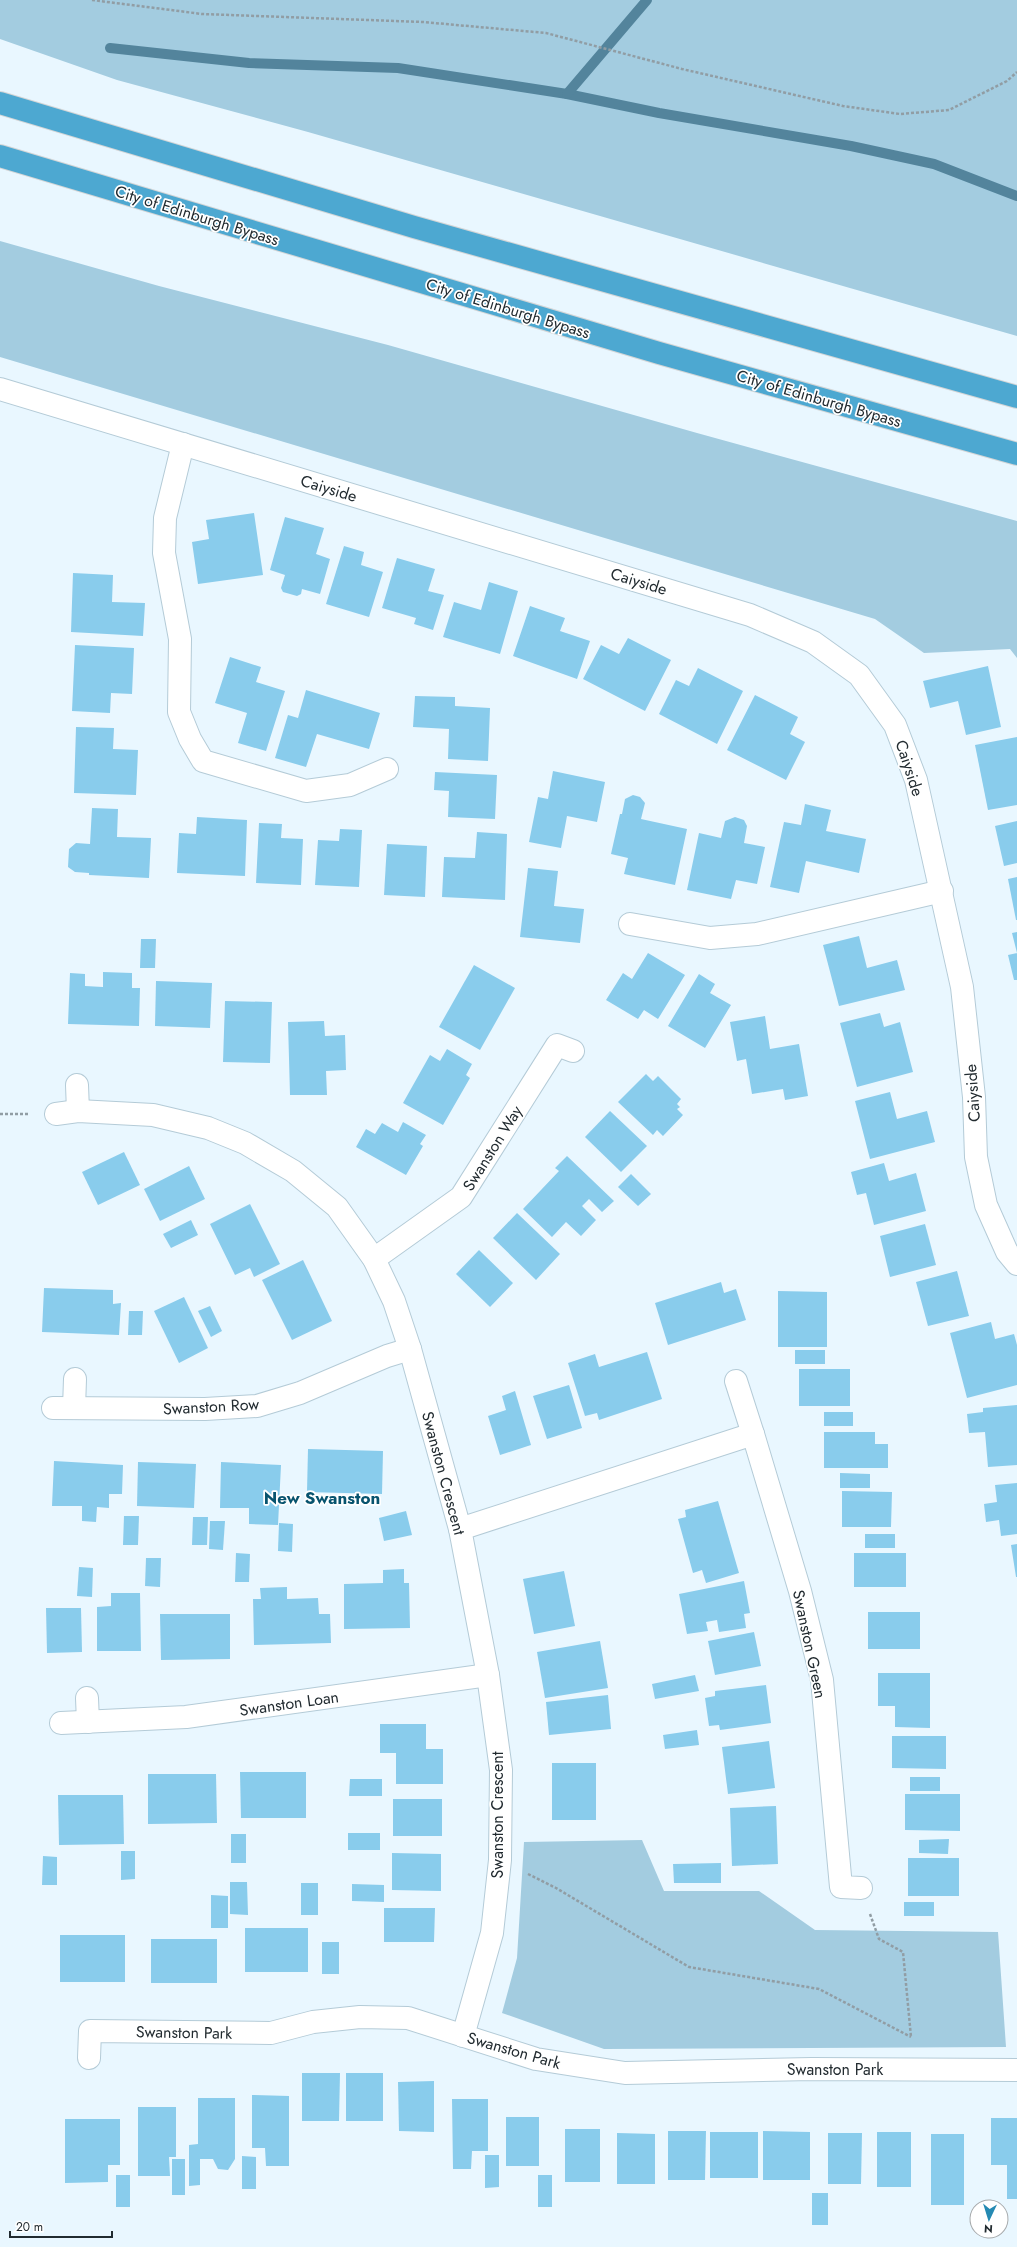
<svg xmlns="http://www.w3.org/2000/svg" width="1017" height="2247" viewBox="0 0 1017 2247" font-family="Jost,sans-serif">
<rect width="100%" height="100%" fill="#e9f7ff"/>
<g fill="#a3cce0">
<polygon points="0,0 1017,0 1017,336 308,132 117,80 0,39"/>
<polygon points="0,241 159,286 388,345 697,433 1017,521 1017,658 1010,649 924,653 875,619 0,357"/>
<polygon points="642,1840 664,1891 759,1891 815,1930 998,1932 1006,2047 604,2049 502,2013 517,1958 524,1842"/>
</g>
<g fill="none" stroke-linecap="round" stroke-linejoin="round">
<g stroke="#53849c" stroke-width="10">
<polyline points="110,48 249,63 398,68 567,94 659,113 851,146 934,164 1017,196"/>
<polyline points="567,94 647,0"/>
</g>
</g>
<g fill="#89ccec">
<polygon points="254,513 263,575 198,584 192,542 209,539 206,520"/>
<polygon points="285,517 324,528 316,554 330,559 320,594 302,589 301,594 297,596 283,592 281,588 285,575 270,570"/>
<polygon points="344,546 364,552 361,565 383,572 369,617 326,604"/>
<polygon points="397,558 435,569 428,591 444,595 433,630 414,624 416,618 382,608"/>
<polygon points="73,573 113,575 112,602 145,603 143,636 71,632"/>
<polygon points="489,582 518,591 500,654 443,637 454,602 481,610"/>
<polygon points="530,606 565,618 560,631 590,641 577,679 513,656"/>
<polygon points="628,638 671,660 645,711 583,679 601,645 619,654"/>
<polygon points="75,645 134,648 132,694 111,693 110,713 72,711"/>
<polygon points="230,657 261,667 256,682 285,691 266,751 238,743 247,713 215,703"/>
<polygon points="988,666 1001,727 966,735 958,701 930,708 923,681"/>
<polygon points="698,668 743,691 717,744 659,714 676,680 689,686"/>
<polygon points="306,690 380,713 369,749 317,734 306,767 275,758 288,715 298,718"/>
<polygon points="755,695 798,717 790,734 805,742 786,780 727,750"/>
<polygon points="415,696 455,697 455,706 490,708 488,761 448,759 449,729 413,727"/>
<polygon points="76,727 114,728 113,749 138,750 136,795 74,793"/>
<polygon points="1017,737 1017,805 988,810 975,745"/>
<polygon points="553,771 605,782 597,822 567,816 561,848 529,842 538,797 548,799"/>
<polygon points="435,772 497,775 495,819 448,817 449,791 434,790"/>
<polygon points="633,795 640,797 645,803 641,819 687,829 675,885 624,874 628,858 611,854 620,814 622,814 625,799"/>
<polygon points="805,804 831,810 826,831 866,839 859,873 806,861 799,893 770,887 784,822 801,825"/>
<polygon points="92,808 118,809 117,837 151,838 149,878 89,875 89,873 75,872 68,867 69,849 76,843 90,844"/>
<polygon points="197,817 247,820 245,876 177,873 179,833 196,834"/>
<polygon points="735,817 744,820 747,826 744,843 765,847 757,884 736,880 731,899 687,890 699,833 721,838 725,821"/>
<polygon points="1017,821 1017,863 1004,866 995,826"/>
<polygon points="259,823 282,824 281,838 303,839 301,885 256,883"/>
<polygon points="340,829 362,830 359,887 315,885 318,840 339,841"/>
<polygon points="477,832 507,834 505,900 442,897 444,857 475,858"/>
<polygon points="387,844 427,846 425,897 384,895"/>
<polygon points="528,868 558,871 554,906 584,909 580,943 520,937"/>
<polygon points="1017,877 1017,920 1016,920 1008,879"/>
<polygon points="1017,932 1017,980 1014,980 1008,955 1017,953 1012,933"/>
<polygon points="859,936 867,968 897,960 905,990 839,1006 823,945"/>
<polygon points="141,939 156,939 155,968 140,968"/>
<polygon points="648,953 685,975 658,1019 644,1010 638,1019 606,1000 623,973 632,979"/>
<polygon points="474,965 515,988 480,1050 439,1027"/>
<polygon points="103,972 132,973 132,988 140,988 139,1026 68,1024 70,973 85,974 85,986 103,987"/>
<polygon points="699,974 715,984 710,993 731,1005 705,1048 668,1026"/>
<polygon points="156,981 212,983 210,1028 155,1026"/>
<polygon points="225,1001 272,1002 270,1063 223,1062"/>
<polygon points="880,1013 884,1027 900,1022 913,1072 857,1087 840,1023"/>
<polygon points="765,1016 770,1049 799,1044 808,1096 785,1100 783,1089 752,1094 746,1059 737,1061 730,1022"/>
<polygon points="324,1021 325,1036 345,1035 346,1070 326,1071 327,1095 290,1095 288,1022"/>
<polygon points="447,1049 472,1064 466,1075 470,1078 443,1125 403,1103 430,1055 440,1061"/>
<polygon points="646,1074 653,1081 658,1076 681,1099 677,1104 680,1107 677,1109 683,1115 663,1136 657,1130 653,1135 618,1102"/>
<polygon points="890,1092 897,1119 927,1111 935,1142 870,1159 855,1101"/>
<polygon points="610,1111 647,1146 621,1172 585,1137"/>
<polygon points="403,1122 426,1135 420,1144 423,1146 406,1175 356,1147 366,1129 375,1134 382,1123 398,1132"/>
<polygon points="124,1152 140,1185 98,1205 82,1172"/>
<polygon points="567,1156 614,1201 602,1212 589,1199 582,1206 596,1220 581,1236 566,1222 552,1237 523,1209 559,1171 555,1168"/>
<polygon points="884,1163 889,1181 916,1173 926,1211 874,1225 866,1193 857,1195 851,1172"/>
<polygon points="189,1166 205,1199 160,1221 144,1189"/>
<polygon points="631,1174 651,1194 638,1206 618,1187"/>
<polygon points="250,1204 280,1264 254,1277 250,1268 235,1275 210,1224"/>
<polygon points="517,1213 560,1254 536,1280 493,1238"/>
<polygon points="191,1220 198,1235 171,1248 163,1234"/>
<polygon points="925,1224 936,1265 890,1277 880,1236"/>
<polygon points="479,1250 513,1283 490,1307 456,1274"/>
<polygon points="303,1260 332,1321 292,1340 262,1280"/>
<polygon points="957,1271 969,1316 928,1326 916,1282"/>
<polygon points="721,1282 724,1293 736,1289 746,1320 668,1345 655,1303"/>
<polygon points="44,1288 113,1290 113,1304 121,1303 119,1335 42,1332"/>
<polygon points="778,1291 827,1292 827,1347 778,1347"/>
<polygon points="184,1297 208,1348 179,1363 154,1311"/>
<polygon points="210,1306 222,1331 211,1337 198,1311"/>
<polygon points="129,1311 143,1311 142,1335 128,1335"/>
<polygon points="991,1322 995,1339 1014,1334 1017,1345 1017,1385 967,1398 950,1333"/>
<rect x="795" y="1350" width="30" height="14"/>
<polygon points="647,1352 662,1399 599,1420 597,1413 585,1416 568,1363 595,1354 599,1367"/>
<rect x="799" y="1369" width="51" height="37"/>
<polygon points="569,1385 582,1428 547,1439 533,1396"/>
<polygon points="515,1391 531,1445 500,1455 488,1416 506,1410 502,1396"/>
<polygon points="1017,1405 1017,1465 988,1467 985,1432 969,1433 967,1414 983,1412 983,1408"/>
<rect x="824" y="1412" width="29" height="14"/>
<polygon points="824,1432 875,1432 875,1444 888,1444 888,1468 824,1468"/>
<polygon points="308,1449 383,1451 382,1494 307,1492"/>
<polygon points="54,1461 123,1465 122,1494 109,1494 109,1508 97,1507 96,1522 82,1521 82,1506 52,1506"/>
<polygon points="138,1462 196,1464 194,1508 137,1506"/>
<polygon points="221,1462 281,1465 278,1525 249,1524 249,1508 220,1508"/>
<polygon points="840,1473 870,1474 870,1488 840,1488"/>
<polygon points="1017,1483 1017,1534 1001,1536 999,1520 986,1522 984,1504 997,1502 995,1485"/>
<polygon points="842,1491 892,1492 891,1527 842,1527"/>
<polygon points="718,1501 739,1573 706,1583 702,1570 693,1573 678,1519 686,1517 685,1510"/>
<polygon points="406,1511 412,1535 384,1541 379,1518"/>
<polygon points="124,1516 139,1516 138,1545 123,1545"/>
<polygon points="193,1517 208,1517 207,1545 192,1545"/>
<polygon points="210,1521 225,1521 223,1550 209,1549"/>
<polygon points="279,1523 293,1524 292,1552 278,1551"/>
<rect x="865" y="1534" width="30" height="14"/>
<polygon points="1017,1544 1017,1577 1016,1577 1011,1545"/>
<polygon points="236,1553 250,1554 249,1582 235,1582"/>
<rect x="854" y="1553" width="52" height="34"/>
<polygon points="146,1558 161,1558 160,1587 145,1586"/>
<polygon points="79,1567 93,1568 92,1597 77,1596"/>
<polygon points="404,1569 404,1583 409,1583 410,1628 344,1629 344,1584 383,1583 383,1570"/>
<polygon points="564,1571 575,1626 534,1634 523,1579"/>
<polygon points="744,1581 750,1613 744,1614 746,1628 719,1632 717,1620 706,1622 708,1631 687,1634 679,1594"/>
<polygon points="287,1587 287,1599 318,1598 319,1614 330,1614 331,1643 254,1645 253,1599 261,1599 260,1588"/>
<polygon points="111,1593 140,1593 141,1651 97,1651 97,1607 111,1606"/>
<polygon points="46,1608 81,1608 82,1652 47,1653"/>
<rect x="868" y="1612" width="52" height="37"/>
<polygon points="160,1614 230,1614 230,1659 161,1660"/>
<polygon points="754,1632 761,1666 715,1675 708,1641"/>
<polygon points="600,1641 608,1688 545,1698 537,1652"/>
<polygon points="878,1673 930,1673 930,1728 895,1727 895,1706 878,1706"/>
<polygon points="695,1675 699,1691 655,1699 652,1684"/>
<polygon points="766,1685 771,1723 720,1730 719,1725 709,1726 705,1698 715,1696 715,1691"/>
<polygon points="608,1695 611,1729 549,1735 546,1702"/>
<polygon points="380,1724 426,1724 426,1749 443,1749 443,1784 396,1784 396,1753 380,1753"/>
<polygon points="697,1730 699,1745 665,1749 663,1735"/>
<polygon points="892,1736 946,1736 946,1769 892,1768"/>
<polygon points="769,1741 775,1788 728,1794 722,1747"/>
<rect x="552" y="1763" width="44" height="57"/>
<polygon points="240,1772 306,1772 306,1818 241,1818"/>
<polygon points="148,1774 216,1774 217,1823 148,1824"/>
<rect x="910" y="1777" width="30" height="14"/>
<polygon points="350,1779 382,1779 382,1796 349,1796"/>
<polygon points="905,1794 960,1794 960,1831 905,1830"/>
<polygon points="58,1795 123,1795 124,1844 59,1845"/>
<rect x="393" y="1799" width="49" height="37"/>
<polygon points="776,1806 778,1864 732,1866 730,1808"/>
<rect x="348" y="1833" width="32" height="17"/>
<rect x="231" y="1834" width="15" height="29"/>
<polygon points="949,1839 948,1854 919,1853 919,1840"/>
<polygon points="121,1851 135,1851 135,1879 121,1880"/>
<polygon points="392,1853 441,1854 441,1891 392,1890"/>
<polygon points="43,1856 57,1857 57,1885 42,1885"/>
<rect x="908" y="1858" width="51" height="38"/>
<polygon points="721,1863 721,1883 674,1883 673,1864"/>
<polygon points="230,1882 247,1882 248,1915 230,1914"/>
<rect x="301" y="1883" width="17" height="32"/>
<polygon points="352,1884 384,1885 384,1902 352,1901"/>
<polygon points="211,1895 228,1896 228,1928 211,1928"/>
<rect x="904" y="1902" width="30" height="14"/>
<polygon points="384,1908 435,1908 434,1942 384,1942"/>
<rect x="245" y="1928" width="63" height="44"/>
<rect x="60" y="1935" width="65" height="47"/>
<rect x="151" y="1939" width="66" height="44"/>
<rect x="322" y="1942" width="17" height="32"/>
<polygon points="302,2073 340,2073 339,2121 302,2121"/>
<rect x="346" y="2073" width="37" height="48"/>
<polygon points="434,2081 434,2132 399,2131 398,2082"/>
<polygon points="252,2095 289,2096 289,2166 266,2166 265,2148 252,2148"/>
<polygon points="198,2098 235,2098 235,2159 228,2170 218,2169 213,2159 200,2159 200,2185 189,2186 189,2145 198,2144"/>
<polygon points="452,2099 488,2099 488,2151 472,2151 471,2169 453,2169"/>
<polygon points="138,2107 176,2107 176,2157 169,2157 170,2176 138,2176"/>
<rect x="506" y="2117" width="33" height="49"/>
<polygon points="991,2118 1017,2118 1017,2199 1007,2199 1007,2165 991,2165"/>
<polygon points="65,2119 120,2119 120,2165 108,2165 108,2182 65,2183"/>
<rect x="565" y="2129" width="35" height="53"/>
<polygon points="668,2131 706,2131 705,2180 668,2180"/>
<polygon points="763,2131 810,2132 810,2180 763,2180"/>
<rect x="710" y="2132" width="48" height="46"/>
<rect x="877" y="2132" width="34" height="55"/>
<polygon points="617,2133 655,2134 655,2184 617,2184"/>
<polygon points="828,2133 862,2133 861,2184 828,2184"/>
<rect x="931" y="2134" width="33" height="71"/>
<polygon points="485,2155 499,2155 499,2187 485,2188"/>
<polygon points="242,2156 256,2157 256,2189 242,2189"/>
<rect x="172" y="2159" width="13" height="36"/>
<rect x="116" y="2175" width="14" height="32"/>
<rect x="538" y="2175" width="14" height="32"/>
<rect x="812" y="2193" width="16" height="32"/>
</g>
<g fill="none" stroke-linecap="round" stroke-linejoin="round">
<defs>
<g id="minor">
<polyline points="0,389 750,615 813,642 859,675 895,725 916,780 962,987 974,1097 976,1157 986,1205 1007,1252 1017,1264"/>
<polyline points="183,444 165,518 164,553 180,639 179,712 190,739 203,761 306,791 350,785 387,769"/>
<polyline points="630,924 710,938 757,934 942,891"/>
<polyline points="77,1085 78,1111"/>
<polyline points="56,1114 78,1111 153,1115 208,1128 245,1143 293,1171 337,1207 374,1259 394,1301 410,1349 460,1529 488,1675 501,1770 500,1860 492,1933 463,2036"/>
<polyline points="374,1259 461,1197 557,1045 573,1051"/>
<polyline points="736,1381 753,1434"/>
<polyline points="53,1408 205,1409 257,1406 300,1393 387,1356 410,1349"/>
<polyline points="74,1408 75,1379"/>
<polyline points="460,1529 753,1434 800,1591 822,1680 841,1887 861,1888"/>
<polyline points="87,1698 88,1722"/>
<polyline points="61,1723 186,1717 488,1675"/>
<polyline points="89,2058 90,2031 271,2033 313,2022 360,2017 408,2018 536,2059 625,2073 812,2069 1017,2070"/>
</g>
<g id="highway">
<polyline points="0,103 414,227 1017,397"/>
<polyline points="0,156 659,353 1017,454"/>
</g>
</defs>
<use href="#minor" stroke="#b4cbd7" stroke-width="24"/>
<use href="#highway" stroke="#d3d5d6" stroke-width="24"/>
<g stroke="#919da4" stroke-width="2.5" stroke-dasharray="3 2" stroke-linecap="butt">
<polyline points="92,0 202,14 423,22 546,33 682,69 843,106 900,114 949,110 1007,81 1017,72"/>
<polyline points="0,1114 28,1114"/>
<polyline points="528,1874 556,1888 689,1967 819,1989 911,2037"/>
<polyline points="870,1914 879,1939 903,1952 911,2037"/>
</g>
<use href="#minor" stroke="#fff" stroke-width="22"/>
<use href="#highway" stroke="#4da8d1" stroke-width="22"/>
</g>
<g text-anchor="middle" stroke-width="3.5" stroke-linejoin="round" paint-order="stroke">
<g font-size="16" fill="#222b30" stroke="#fff">
<text transform="translate(197 215) rotate(17)" y="6">City of Edinburgh Bypass</text>
<text transform="translate(508 308) rotate(17)" y="6">City of Edinburgh Bypass</text>
<text transform="translate(819 398) rotate(16)" y="6">City of Edinburgh Bypass</text>
<text transform="translate(329 488) rotate(17)" y="6">Caiyside</text>
<text transform="translate(639 581) rotate(17)" y="6">Caiyside</text>
<text transform="translate(910 768) rotate(72)" y="6">Caiyside</text>
<text transform="translate(972 1093) rotate(-94)" y="6">Caiyside</text>
<text transform="translate(492 1148) rotate(-58)" y="6">Swanston Way</text>
<text transform="translate(211 1406) rotate(-3)" y="6">Swanston Row</text>
<text transform="translate(444 1473) rotate(75)" y="6">Swanston Crescent</text>
<text transform="translate(810 1644) rotate(78)" y="6">Swanston Green</text>
<text transform="translate(289 1703) rotate(-8)" y="6">Swanston Loan</text>
<text transform="translate(497 1815) rotate(-90)" y="6">Swanston Crescent</text>
<text transform="translate(184 2032) rotate(1)" y="6">Swanston Park</text>
<text transform="translate(514 2050) rotate(16)" y="6">Swanston Park</text>
<text x="835" y="2075">Swanston Park</text>
</g>
<g font-size="17" font-weight="bold" fill="#07536e" stroke="#fff">
<text x="322" y="1504">New Swanston</text>
</g>
</g>
<g transform="translate(989 2219) rotate(184)"><circle r="19" fill="#ffffff" stroke="#a7aaac"/>
<path d="M0-3L7 15L0 10L-7 15Z" fill="#258ab3"/>
<text y="-6" font-size="11" font-weight="bold" text-anchor="middle" fill="#222b30">N</text>
</g>
<path d="M10 2231v6h102v-6" fill="none" stroke="#222b30" stroke-width="2"/>
<text x="16" y="2231" font-size="12" fill="#222b30" stroke="#ffffff" stroke-width="3" paint-order="stroke">20 m</text>
</svg>
